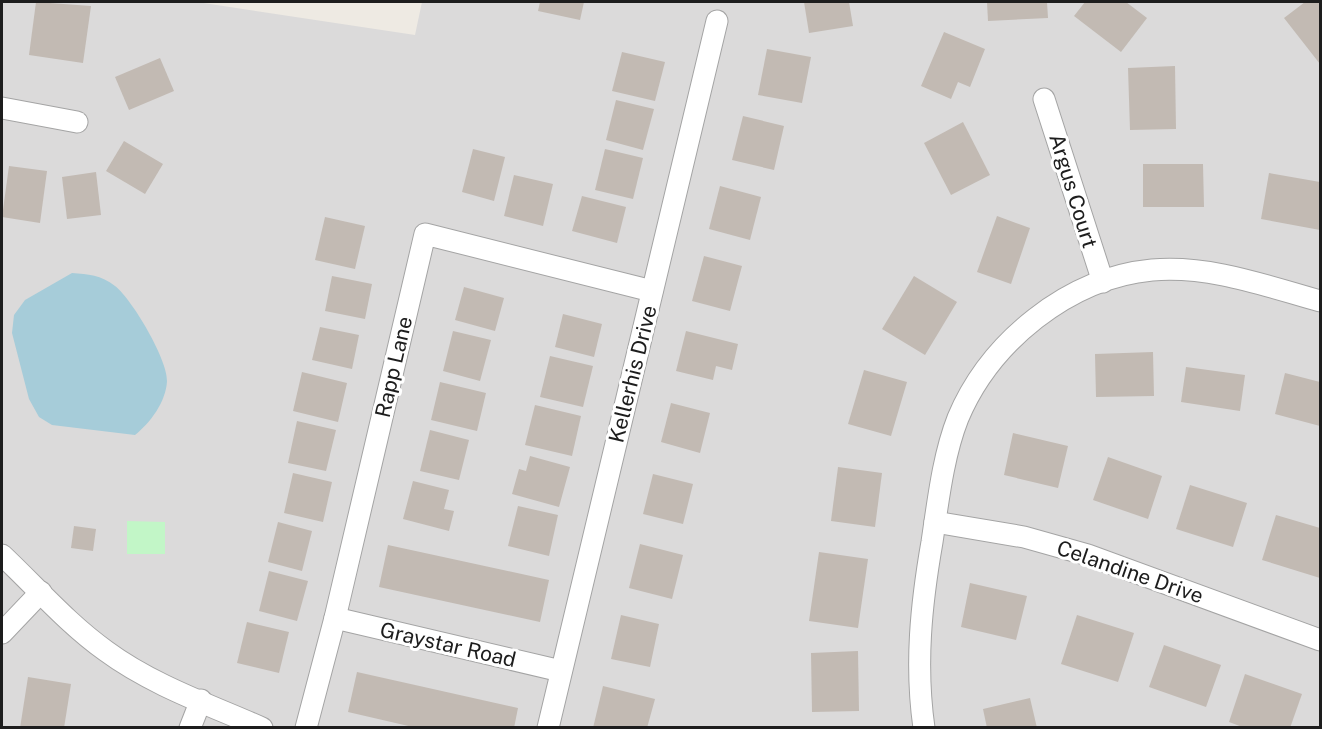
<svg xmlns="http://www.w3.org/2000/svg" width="1322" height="729" viewBox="0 0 1322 729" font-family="'Public Sans',sans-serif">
<rect width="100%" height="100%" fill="#eeeae3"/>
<polygon fill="#dbdada" points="2,2 197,2 415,35 422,2 1320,2 1320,727 2,727"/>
<polygon fill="#c2f6c7" points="127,521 165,522 165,554 127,554"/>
<path fill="#a6ccd9" d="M72,273C88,274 101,275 115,286C132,299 168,360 167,381C166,402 150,423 135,435L52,425L39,417L29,399L12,333L14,315L25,300Z"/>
<g fill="#c2bab3">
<polygon points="36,2 91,6 83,63 29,55"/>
<polygon points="540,2 584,2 580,20 538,11"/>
<polygon points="804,2 849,2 853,26 809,33"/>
<polygon points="987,2 1047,2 1048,18 988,21"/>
<polygon points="1085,2 1126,2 1147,18 1121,52 1074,16"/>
<polygon points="1305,2 1320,2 1320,64 1284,18"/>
<polygon points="944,32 985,49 970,87 958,82 951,99 921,86"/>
<polygon points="767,49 811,57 802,103 758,95"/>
<polygon points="622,52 665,62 655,101 612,91"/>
<polygon points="160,58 174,91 129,110 115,77"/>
<polygon points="1175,66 1176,129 1130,130 1128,68"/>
<polygon points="616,100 654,109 643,150 606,140"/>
<polygon points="743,116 784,126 774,170 732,160"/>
<polygon points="963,122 990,175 951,195 924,143"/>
<polygon points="124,141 163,164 145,194 106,171"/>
<polygon points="473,149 505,157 494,201 462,192"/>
<polygon points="605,149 643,158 633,199 595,190"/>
<polygon points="1143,164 1203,164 1204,207 1143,207"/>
<polygon points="9,166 47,171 40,223 2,217"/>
<polygon points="96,172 101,215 67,219 62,177"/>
<polygon points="1269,173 1320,182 1320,230 1261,219"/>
<polygon points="514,175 553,184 543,226 504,216"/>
<polygon points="720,186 761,197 750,240 709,229"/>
<polygon points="582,196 626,207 617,243 572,231"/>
<polygon points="997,216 1030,228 1011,284 977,272"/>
<polygon points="325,217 365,226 355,269 315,260"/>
<polygon points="704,256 742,266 730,311 692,301"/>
<polygon points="332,276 372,284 365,319 325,311"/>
<polygon points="914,276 957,302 925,355 882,329"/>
<polygon points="464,287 504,298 495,331 455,320"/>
<polygon points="563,314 602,324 594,357 555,347"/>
<polygon points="320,327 359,335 352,369 312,360"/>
<polygon points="453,331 491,340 480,381 443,371"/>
<polygon points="686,331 738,344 732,370 716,366 713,380 676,371"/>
<polygon points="1153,352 1154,396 1096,397 1095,354"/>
<polygon points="550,356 593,366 583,407 540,397"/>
<polygon points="1186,367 1245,375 1240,411 1181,402"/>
<polygon points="864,370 907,382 891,436 848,424"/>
<polygon points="302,372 347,383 338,422 293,411"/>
<polygon points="1285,373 1320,382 1320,426 1275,414"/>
<polygon points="440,382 486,393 477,431 431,420"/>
<polygon points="671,403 710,413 700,453 661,442"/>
<polygon points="535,405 581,416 572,456 525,445"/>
<polygon points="297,421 336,430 326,471 288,463"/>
<polygon points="430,430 469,440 459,480 420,471"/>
<polygon points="1013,433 1068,446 1058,488 1004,475"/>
<polygon points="530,456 570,467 559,507 512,494 519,469 526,471"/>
<polygon points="1108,457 1162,476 1148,519 1093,500"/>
<polygon points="838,467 882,473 875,527 831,521"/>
<polygon points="293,473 332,482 323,522 284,513"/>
<polygon points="653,474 693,484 683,524 643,514"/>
<polygon points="413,481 449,490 444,509 454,511 449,531 403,519"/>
<polygon points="1190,485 1247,503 1233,547 1176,529"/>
<polygon points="518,506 558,515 549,556 508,546"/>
<polygon points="1276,515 1320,528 1320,578 1262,560"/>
<polygon points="278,522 312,531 302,571 268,562"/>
<polygon points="74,526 96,529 93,551 71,548"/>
<polygon points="640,544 683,555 672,599 629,588"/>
<polygon points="388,545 549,580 540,622 379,587"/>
<polygon points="819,552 868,559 858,628 809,621"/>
<polygon points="269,571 308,581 297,621 259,611"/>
<polygon points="970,583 1027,596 1016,640 961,627"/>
<polygon points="621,615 659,624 650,667 611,659"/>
<polygon points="1077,615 1134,633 1118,682 1061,664"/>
<polygon points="247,622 289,632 279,673 237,663"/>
<polygon points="1164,645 1221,665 1206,707 1149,687"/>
<polygon points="858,651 859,711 812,712 811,653"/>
<polygon points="357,672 518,708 514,728 417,728 348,712"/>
<polygon points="1245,674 1302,694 1290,728 1245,728 1229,722"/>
<polygon points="28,677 71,684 64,728 20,728"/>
<polygon points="603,686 655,699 647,728 593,728"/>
<polygon points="1030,698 1037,728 987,728 983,709"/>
</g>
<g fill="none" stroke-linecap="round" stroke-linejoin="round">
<defs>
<g id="minor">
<polyline points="1044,99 1103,282"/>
<polyline points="2,108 77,122"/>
<polyline points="935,522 1024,537 1088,555 1320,640"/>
<path d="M2,555C36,587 68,624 106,651C152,685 210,705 262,728"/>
<polyline points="335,618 561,671"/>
<polyline points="2,633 41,592"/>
<polyline points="190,728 201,700"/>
<polyline points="306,728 335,618 425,234 652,291"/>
<polyline points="548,728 717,21"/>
<path d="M924,728C915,665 921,605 932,542C938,502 943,456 958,418C990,342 1068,278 1152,270C1210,265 1266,286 1320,301"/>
</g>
</defs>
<use href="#minor" stroke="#a4a4a4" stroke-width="23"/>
<use href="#minor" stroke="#fff" stroke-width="21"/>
</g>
<g text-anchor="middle" stroke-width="6" stroke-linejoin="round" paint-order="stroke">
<g font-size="21" fill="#1d1d1d" stroke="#fff">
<text transform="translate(1073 191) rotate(73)" y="7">Argus Court</text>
<text transform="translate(394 367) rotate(-77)" y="7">Rapp Lane</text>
<text transform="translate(633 374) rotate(-76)" y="7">Kellerhis Drive</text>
<text transform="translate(1130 572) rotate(19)" y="7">Celandine Drive</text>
<text transform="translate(448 645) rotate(13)" y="7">Graystar Road</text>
</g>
</g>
<rect width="1322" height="729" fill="none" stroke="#1d1d1d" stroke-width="6"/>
</svg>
